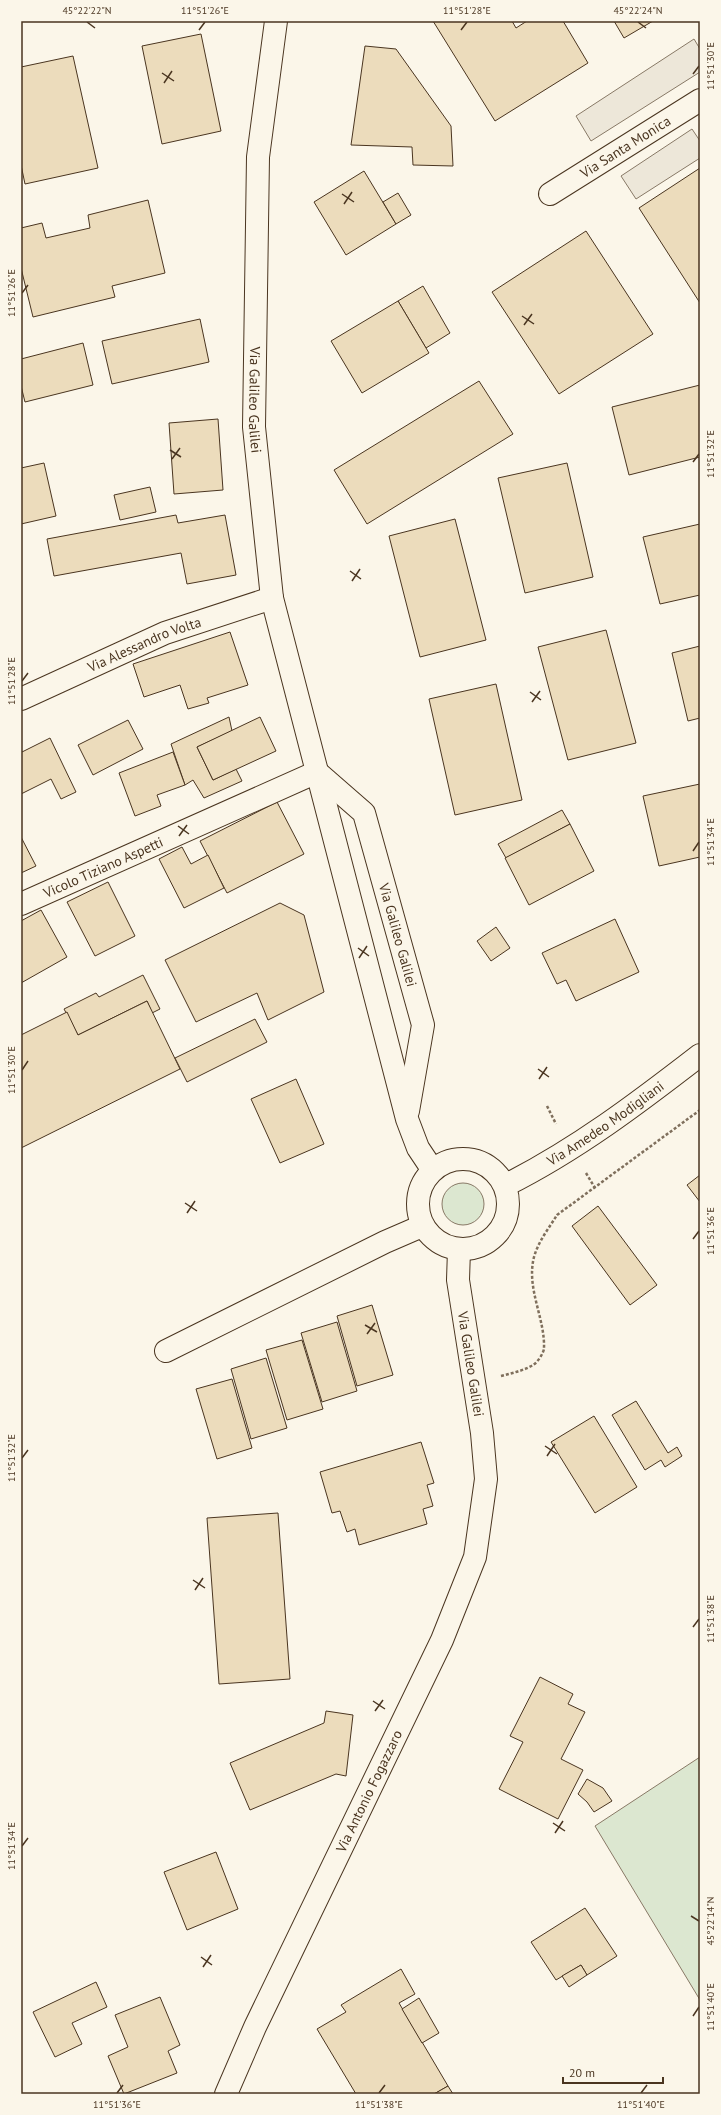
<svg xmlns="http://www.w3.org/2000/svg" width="721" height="2115" viewBox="0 0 721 2115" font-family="'PT Sans',sans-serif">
<rect width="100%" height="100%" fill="#fbf6e9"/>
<g fill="#dce7d0" stroke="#887966">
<circle cx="463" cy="1204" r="21"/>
<polygon points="700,1757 700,2000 595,1826"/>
</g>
<g fill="#ede7d9" stroke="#887966">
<polygon points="694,39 700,49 700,72 591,141 576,116"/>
<polygon points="692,129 700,141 700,158 636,199 621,176"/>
</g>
<g fill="#ecdcbc" stroke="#4a3520">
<polygon points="433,21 512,21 516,28 527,21 563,21 588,63 495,121"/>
<polygon points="614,21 653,21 624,38"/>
<polygon points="201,34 221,131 162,144 142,46"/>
<polygon points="365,46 396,49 451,126 453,166 413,165 412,147 351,145"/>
<polygon points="73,56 98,168 25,184 21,165 21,67"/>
<polygon points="700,168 700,303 639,208"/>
<polygon points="364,171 396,224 346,255 314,202"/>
<polygon points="398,193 411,215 396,224 383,202"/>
<polygon points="148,200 165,273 112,286 115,297 33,317 21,268 21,228 42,223 46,238 90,228 88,215"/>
<polygon points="586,231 653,334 559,394 492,292"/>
<polygon points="423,286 450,333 426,348 398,301"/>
<polygon points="398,301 429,353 362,393 331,341"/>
<polygon points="200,319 209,362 112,384 102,341"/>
<polygon points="83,343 93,385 25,402 21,386 21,359"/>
<polygon points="479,381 513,434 367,524 334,470"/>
<polygon points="700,385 700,457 629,475 612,407"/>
<polygon points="218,419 223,490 174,494 169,423"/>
<polygon points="44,463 56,516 21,524 21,468"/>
<polygon points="567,463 593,577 525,593 498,478"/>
<polygon points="150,487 156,512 120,520 114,495"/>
<polygon points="176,515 178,523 225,515 236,575 187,584 181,553 54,576 47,539"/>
<polygon points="455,519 486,640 420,657 389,536"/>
<polygon points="700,524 700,595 660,604 643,537"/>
<polygon points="606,630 636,743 568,760 538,647"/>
<polygon points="230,632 248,685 207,698 209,703 188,709 180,685 144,697 133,664"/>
<polygon points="700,646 700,718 688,721 672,653"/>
<polygon points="496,684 522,800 455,815 429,699"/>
<polygon points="229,717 232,731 197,747 213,780 236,769 242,781 204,798 193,780 185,785 171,744"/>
<polygon points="260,717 276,751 213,780 197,747"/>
<polygon points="128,720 143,749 93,775 78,745"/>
<polygon points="50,738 76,792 61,799 51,779 21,794 21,749 22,752"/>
<polygon points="173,752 185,785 157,795 161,806 135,816 119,773"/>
<polygon points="700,784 700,857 659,866 643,796"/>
<polygon points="277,802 304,854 227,893 200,841"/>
<polygon points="562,810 570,824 506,858 498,844"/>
<polygon points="570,824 594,871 529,905 505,858"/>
<polygon points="21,837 36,866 21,873"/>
<polygon points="182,847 191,864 208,855 224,888 184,908 159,859"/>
<polygon points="108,882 135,936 95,956 67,902"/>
<polygon points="280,903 304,915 324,992 268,1020 257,993 196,1022 165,960"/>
<polygon points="41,910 67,957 21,983 21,921"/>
<polygon points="615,919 639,972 576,1001 566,980 557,984 542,953"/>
<polygon points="496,927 510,948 491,961 477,941"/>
<polygon points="143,975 160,1009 152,1013 147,1001 78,1035 64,1009 96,993 99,997"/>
<polygon points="147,1001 180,1069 21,1148 21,1035 67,1012 78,1035"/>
<polygon points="255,1019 267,1042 187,1082 175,1058"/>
<polygon points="296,1079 324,1144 280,1163 251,1099"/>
<polygon points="700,1175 700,1202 687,1185"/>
<polygon points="598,1206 657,1285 630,1305 572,1226"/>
<polygon points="372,1305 393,1375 357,1386 337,1316"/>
<polygon points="337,1322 357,1391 322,1402 301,1333"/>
<polygon points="302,1340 323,1409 287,1420 266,1350"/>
<polygon points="266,1358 287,1428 251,1439 231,1369"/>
<polygon points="232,1379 252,1448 217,1459 196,1389"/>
<polygon points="636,1401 668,1453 677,1447 682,1456 665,1467 661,1460 645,1470 612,1415"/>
<polygon points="594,1416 637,1487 595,1513 551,1442"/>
<polygon points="421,1442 434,1483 427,1485 433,1506 423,1509 427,1524 359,1545 355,1529 347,1532 340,1511 332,1513 320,1472"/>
<polygon points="278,1513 290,1679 219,1684 207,1518"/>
<polygon points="540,1677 573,1694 568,1704 585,1712 561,1759 583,1770 558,1819 499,1789 523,1742 510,1736"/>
<polygon points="326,1711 353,1715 346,1776 336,1774 250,1810 230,1763 324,1723"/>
<polygon points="587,1779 603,1788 612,1801 594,1812 587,1802 578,1794"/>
<polygon points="216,1852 238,1909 187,1930 164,1872"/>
<polygon points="585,1908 617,1956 587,1975 581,1965 556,1980 531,1942"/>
<polygon points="581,1965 587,1975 569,1987 562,1976"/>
<polygon points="401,1969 415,1994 399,2003 448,2086 434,2094 356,2094 317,2029 346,2012 341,2005"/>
<polygon points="96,1982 107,2007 72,2023 82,2044 55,2057 33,2012"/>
<polygon points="160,1997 180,2045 168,2051 177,2073 124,2094 108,2056 128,2047 115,2015"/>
<polygon points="419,1998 439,2033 422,2043 402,2009"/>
<polygon points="448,2086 453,2094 434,2094"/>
</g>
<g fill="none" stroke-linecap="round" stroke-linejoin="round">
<defs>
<g id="minor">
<path id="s1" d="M276,21L258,157L254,427L272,598L407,1119L418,1148L432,1169"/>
<path id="s2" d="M550,194L700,100"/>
<path id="s3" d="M21,699L165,633L272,598"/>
<path id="s4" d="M317,772L364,813L423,1025L408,1111"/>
<path id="s5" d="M21,904L317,772"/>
<circle cx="463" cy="1204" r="45"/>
<path id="s6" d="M506,1185C576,1150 638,1103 700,1055"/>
<polyline points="166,1351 385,1242 422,1226"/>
<path id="s7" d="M226,2094L255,2027L442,1640L475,1557L486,1479L482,1433L458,1280L459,1250"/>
</g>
</defs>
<use href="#minor" stroke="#4a3520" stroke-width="24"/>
<g stroke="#7f6f5c" stroke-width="2.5" stroke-dasharray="3 2" stroke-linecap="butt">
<polyline points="547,1106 556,1124"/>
<polyline points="586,1173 595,1188"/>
<path d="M501,1376C512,1373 523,1371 533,1365C537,1363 544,1353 544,1348C545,1318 526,1288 534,1257C538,1242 549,1228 557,1215L700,1110"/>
</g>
<use href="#minor" stroke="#fbf6e9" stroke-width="22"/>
</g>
<path fill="none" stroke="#4a3520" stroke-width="1.5" d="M87,22L95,28M638,22L646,28M199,30L205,22M461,30L467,22M162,73L174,81M693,74L699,66M164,83L172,71M342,194L354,202M344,204L352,192M22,293L28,285M522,316L534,324M524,325L532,314M170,450L181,457M172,459L180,448M693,462L699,454M350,571L361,579M352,581L360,569M22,681L28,673M530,692L541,700M532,702L540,691M178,826L189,834M179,836L187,825M693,851L699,842M358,948L369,956M359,958L367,946M538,1069L549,1077M22,1070L28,1061M539,1079L547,1067M185,1203L197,1211M187,1213L195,1201M693,1239L699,1231M365,1325L377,1332M367,1334L375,1323M545,1446L557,1454M547,1456L555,1444M22,1458L28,1450M193,1580L205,1588M195,1590L203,1578M693,1627L699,1619M373,1701L385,1709M375,1711L383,1700M553,1823L565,1831M555,1833L563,1821M22,1846L28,1838M691,1916L699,1921M201,1957L212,1965M203,1967L211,1955M693,2016L699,2007M117,2093L123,2085M379,2093L385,2085M641,2093L647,2085"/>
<g text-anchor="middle" stroke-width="3" stroke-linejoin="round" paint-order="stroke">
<g font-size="14" fill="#4a3520" stroke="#fbf6e9">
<text dy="5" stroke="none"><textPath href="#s2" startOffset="89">Via Santa Monica</textPath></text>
<text dy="5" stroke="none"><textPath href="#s1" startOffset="380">Via Galileo Galilei</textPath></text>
<text dy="5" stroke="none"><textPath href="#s3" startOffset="135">Via Alessandro Volta</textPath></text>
<text dy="5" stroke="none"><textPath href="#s5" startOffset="90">Vicolo Tiziano Aspetti</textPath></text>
<text dy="5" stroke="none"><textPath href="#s4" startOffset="189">Via Galileo Galilei</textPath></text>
<text dy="5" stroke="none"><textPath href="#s6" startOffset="117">Via Amedeo Modigliani</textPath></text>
<text transform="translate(471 1364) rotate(81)" y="5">Via Galileo Galilei</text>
<text dy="5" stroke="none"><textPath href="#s7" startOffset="335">Via Antonio Fogazzaro</textPath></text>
</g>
</g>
<rect width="721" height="2115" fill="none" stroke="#fbf6e9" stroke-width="44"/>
<path d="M563 2077v6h100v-6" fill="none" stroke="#4a3520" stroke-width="2"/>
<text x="569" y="2077" font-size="12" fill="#4a3520" stroke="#fbf6e9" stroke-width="3" paint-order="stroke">20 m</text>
<rect x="22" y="22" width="677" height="2071" fill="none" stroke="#4a3520" stroke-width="1.5"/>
<g font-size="10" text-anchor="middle" fill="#4a3520">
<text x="87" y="14">45°22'22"N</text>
<text x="205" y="14">11°51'26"E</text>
<text x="467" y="14">11°51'28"E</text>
<text x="638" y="14">45°22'24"N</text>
<text transform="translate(710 66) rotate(-90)" y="4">11°51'30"E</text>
<text transform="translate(11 293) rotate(-90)" y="4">11°51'26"E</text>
<text transform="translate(710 454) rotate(-90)" y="4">11°51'32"E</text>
<text transform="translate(11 681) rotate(-90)" y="4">11°51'28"E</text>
<text transform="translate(710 842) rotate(-90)" y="4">11°51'34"E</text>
<text transform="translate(11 1070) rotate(-90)" y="4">11°51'30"E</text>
<text transform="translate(710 1231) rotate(-90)" y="4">11°51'36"E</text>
<text transform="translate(11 1458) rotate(-90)" y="4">11°51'32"E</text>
<text transform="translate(710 1619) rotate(-90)" y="4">11°51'38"E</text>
<text transform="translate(11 1846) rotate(-90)" y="4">11°51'34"E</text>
<text transform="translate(710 1921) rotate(-90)" y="4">45°22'14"N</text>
<text transform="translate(710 2007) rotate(-90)" y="4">11°51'40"E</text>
<text x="117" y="2108">11°51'36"E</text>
<text x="379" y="2108">11°51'38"E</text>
<text x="641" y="2108">11°51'40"E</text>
</g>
</svg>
